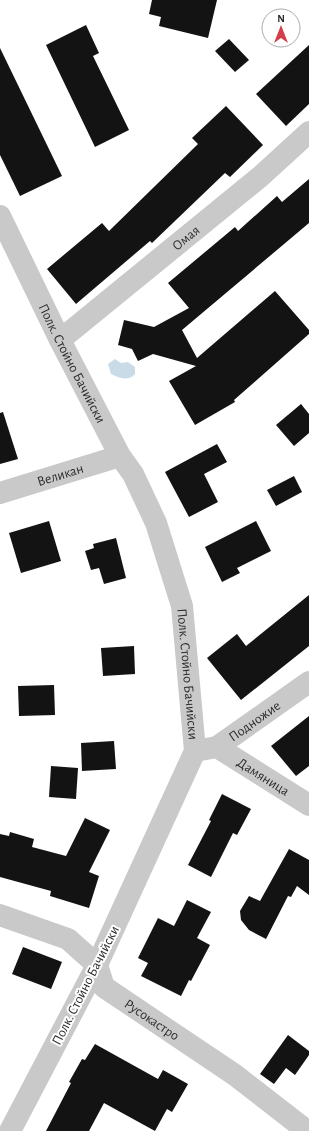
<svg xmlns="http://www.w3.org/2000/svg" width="309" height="1131" viewBox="0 0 309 1131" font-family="'Alegreya Sans',sans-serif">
<rect width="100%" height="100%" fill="#fff"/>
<path fill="#c9dbe7" d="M115,359L121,363L128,362L135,367V374C128,382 120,378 111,374L108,364Z"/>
<g fill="#131313">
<polygon points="152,0 217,0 208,38 159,26 161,17 149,14"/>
<polygon points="86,25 99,53 93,56 129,130 95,147 46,45"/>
<polygon points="229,39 249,60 235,72 215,51"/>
<polygon points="309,45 309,104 286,126 256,94"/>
<polygon points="0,48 62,176 20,196 0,155"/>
<polygon points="226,106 263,145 230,177 225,173 152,243 150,241 76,304 47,269 102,223 109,231 198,144 192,138"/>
<polygon points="309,179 309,223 182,330 197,358 275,291 309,330 309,334 234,400 235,402 195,425 169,381 196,366 153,354 138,361 132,349 118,345 124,320 154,327 189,308 168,283 235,227 238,231 277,196 282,202"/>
<polygon points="301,404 309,414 309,433 294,446 276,425"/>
<polygon points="3,412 18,459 0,464 0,413"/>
<polygon points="217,444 227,462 204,474 218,502 189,517 165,472"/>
<polygon points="294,476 302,492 276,506 267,490"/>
<polygon points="49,521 61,561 21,573 9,533"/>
<polygon points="256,521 271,551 237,568 240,573 222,582 205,547"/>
<polygon points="116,538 126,578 104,584 99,568 91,570 85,551 94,548 93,544"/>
<polygon points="309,595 309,646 241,700 207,658 237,634 246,646"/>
<polygon points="134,646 135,674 103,676 101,648"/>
<polygon points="54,685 55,715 19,716 18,686"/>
<polygon points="309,716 309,766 296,776 271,746"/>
<polygon points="114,741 116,769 82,771 81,743"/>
<polygon points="51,766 78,768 76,799 49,797"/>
<polygon points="222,794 251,809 237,835 233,833 211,877 188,865 211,821 209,820"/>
<polygon points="85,818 110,830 89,872 99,876 89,908 50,896 51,891 0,877 0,834 9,836 10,832 34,839 32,847 66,856"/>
<polygon points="289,849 309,860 309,895 297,886 291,897 288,896 266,939 249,930 241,920 240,911 249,896 260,901"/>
<polygon points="187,900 211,912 197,938 210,945 191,981 189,980 181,996 141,976 148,963 138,958 158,918 174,926"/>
<polygon points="23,947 62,962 51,989 12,974"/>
<polygon points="288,1035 309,1051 309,1055 295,1075 286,1068 274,1084 260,1074"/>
<polygon points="95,1044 158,1079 163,1070 188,1084 172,1112 167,1109 155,1131 104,1103 89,1131 46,1131 71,1083 69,1082 82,1059 85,1060"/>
</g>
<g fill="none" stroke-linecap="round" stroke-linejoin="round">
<g stroke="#c9c9c9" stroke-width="22">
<path id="s1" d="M0,216L60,340L120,456L133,474L156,523L182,606L195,751L97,965L10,1131"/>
<path id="s2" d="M60,340L261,176L309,132"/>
<path id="s3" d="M0,493L120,456"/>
<path id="s4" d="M217,747L309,805"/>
<path id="s5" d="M195,751L217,747L309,682"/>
<path id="s6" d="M0,915L68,939L97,965L104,987L235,1075L307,1131"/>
</g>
</g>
<g text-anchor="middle" stroke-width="4" stroke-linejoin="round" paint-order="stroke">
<g font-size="14" fill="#2c2c2c" stroke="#fff">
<text dy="5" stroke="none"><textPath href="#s2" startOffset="162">Омая</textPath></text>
<text dy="5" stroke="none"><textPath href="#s1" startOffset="164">Полк. Стойно Бачийски</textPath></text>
<text dy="5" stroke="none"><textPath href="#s3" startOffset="63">Великан</textPath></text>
<text dy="5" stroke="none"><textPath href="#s1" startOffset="500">Полк. Стойно Бачийски</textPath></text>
<text dy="5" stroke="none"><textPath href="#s5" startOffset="68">Подножие</textPath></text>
<text dy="5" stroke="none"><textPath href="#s4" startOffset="55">Дамяница</textPath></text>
<text transform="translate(85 985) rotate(-63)" y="5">Полк. Стойно Бачийски</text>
<text dy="5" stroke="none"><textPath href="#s6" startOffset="192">Русокастро</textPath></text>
</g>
</g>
<g transform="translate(281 28)"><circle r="19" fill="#ffffff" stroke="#ababab"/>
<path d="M0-3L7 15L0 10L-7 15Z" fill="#d23f48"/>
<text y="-6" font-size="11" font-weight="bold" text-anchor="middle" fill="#2c2c2c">N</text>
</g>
</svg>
